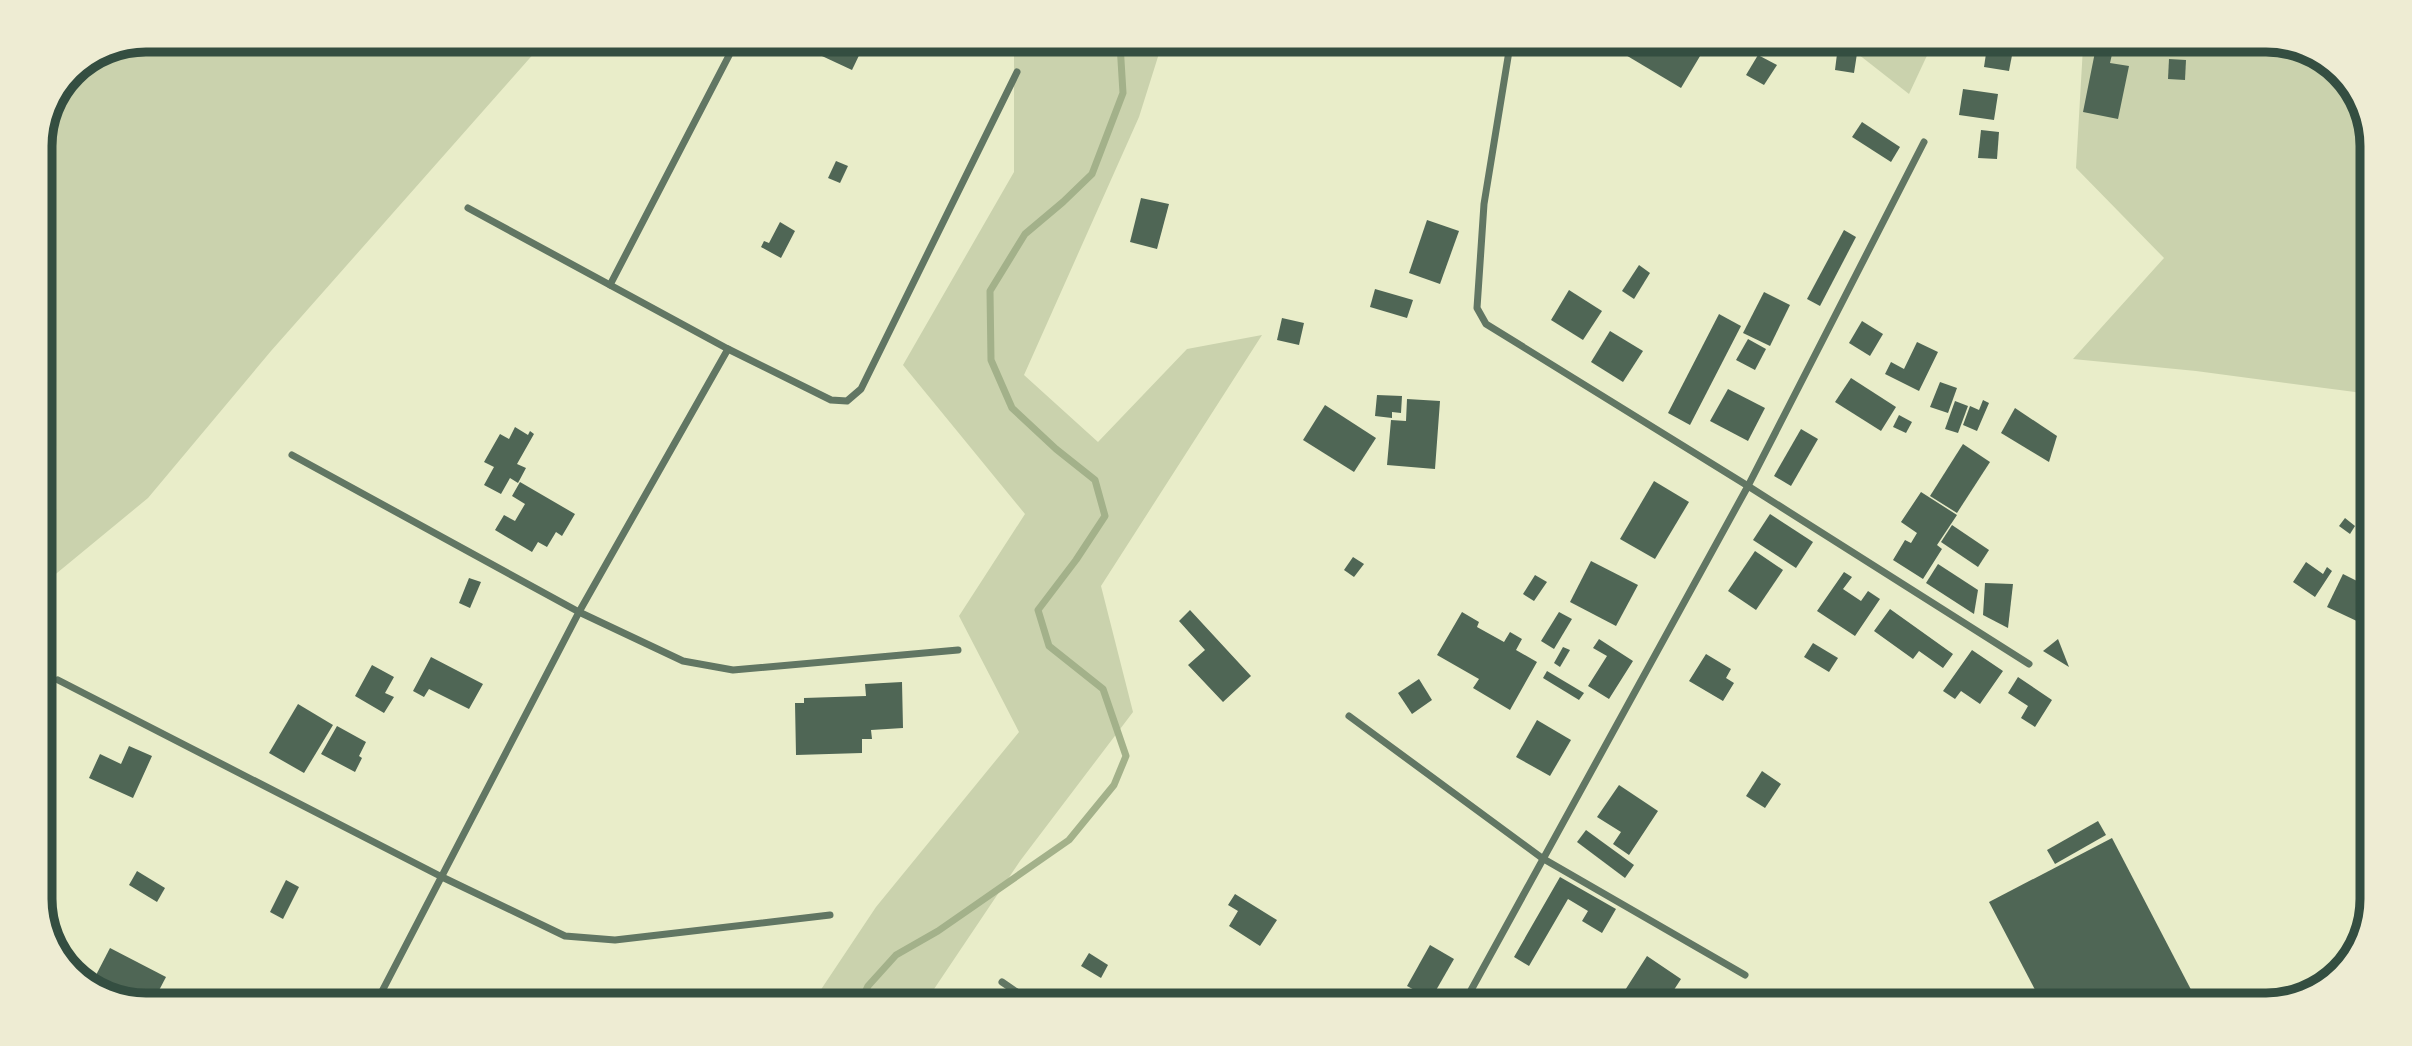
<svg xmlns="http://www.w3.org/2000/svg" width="2412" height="1046" viewBox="0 0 2412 1046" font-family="Overpass,sans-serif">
<rect width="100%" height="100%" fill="#e9edc9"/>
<g fill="#cad2ad">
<polygon points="147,40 544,42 271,351 148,498 40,587 40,140 72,71"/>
<polygon points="1014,43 1162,44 1139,117 1024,375 1098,442 1187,349 1262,335 1101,586 1133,712 1020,861 926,1001 814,1000 876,907 1019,732 959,616 1025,514 903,365 1014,172"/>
<polygon points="1849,47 1931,47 1909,94"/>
<polygon points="2083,47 2306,48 2354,87 2372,140 2369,399 2355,392 2196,371 2073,359 2164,258 2076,168"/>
</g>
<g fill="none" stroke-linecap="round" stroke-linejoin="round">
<polyline stroke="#a3b18a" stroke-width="7" points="861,1001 868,986 896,955 938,931 1069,840 1114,785 1126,756 1103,689 1049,646 1038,610 1076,560 1105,516 1095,480 1056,449 1012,408 991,360 990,291 1025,234 1063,202 1092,174 1123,93 1120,44"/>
</g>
<g fill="#4f6655">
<polygon points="794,43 865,43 852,70"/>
<polygon points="1622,46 1706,46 1681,88 1619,51"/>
<polygon points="1838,46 1858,47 1854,73 1835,70"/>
<polygon points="1987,47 2013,50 2009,71 1984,67"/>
<polygon points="2096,47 2113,50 2110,63 2129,66 2118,119 2083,112"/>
<polygon points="1758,55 1777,65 1764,85 1746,75"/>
<polygon points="2169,59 2186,60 2185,80 2168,79"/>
<polygon points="1963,89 1998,94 1994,120 1959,115"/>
<polygon points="1862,122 1900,147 1891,162 1852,137"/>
<polygon points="1981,130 1999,132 1997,159 1978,158"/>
<polygon points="836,161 848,166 840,183 828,178"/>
<polygon points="1141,198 1169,204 1157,249 1130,242"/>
<polygon points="1427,220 1459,231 1440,284 1409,273"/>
<polygon points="780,222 795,231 781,258 761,247 764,241 769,243"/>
<polygon points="1844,230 1856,237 1820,306 1807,299"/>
<polygon points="1639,265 1650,273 1634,299 1622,291"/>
<polygon points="1375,289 1413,300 1407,318 1370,307"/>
<polygon points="1569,290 1602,311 1583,340 1551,320"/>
<polygon points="1764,292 1790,305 1770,346 1743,333"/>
<polygon points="1719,314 1741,326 1690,425 1668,413"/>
<polygon points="1282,318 1304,323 1299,345 1277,340"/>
<polygon points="1862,321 1883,334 1870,356 1849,343"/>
<polygon points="1610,331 1643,351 1623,382 1591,362"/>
<polygon points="1748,339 1766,349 1755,370 1736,360"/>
<polygon points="1917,342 1938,352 1919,391 1885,374 1891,362 1904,369"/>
<polygon points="1851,378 1896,407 1881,431 1835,402"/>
<polygon points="1940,382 1957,388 1948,413 1930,407"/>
<polygon points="1728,389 1765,408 1748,441 1710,421"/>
<polygon points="1377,395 1402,396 1401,413 1392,412 1392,418 1375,416"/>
<polygon points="1407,399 1440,401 1435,469 1387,465 1391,420 1406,421"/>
<polygon points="1983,400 1989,403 1977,431 1963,425 1970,406 1979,410"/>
<polygon points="1955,401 1968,406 1958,433 1945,429"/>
<polygon points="1325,405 1376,438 1354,472 1303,440"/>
<polygon points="2015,408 2057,436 2049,462 2001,433"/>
<polygon points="1899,415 1912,422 1906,433 1893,427"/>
<polygon points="515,427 528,435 530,431 534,434 517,464 526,468 518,483 510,478 501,494 484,485 494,467 484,462 500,434 509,439"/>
<polygon points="1801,429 1818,439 1791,486 1774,476"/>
<polygon points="1963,444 1990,462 1957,513 1930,496"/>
<polygon points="1654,481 1689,502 1655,559 1620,539"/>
<polygon points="520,482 575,514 562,536 556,532 547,547 538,542 532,552 495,530 504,515 515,521 525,504 512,496"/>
<polygon points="1921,492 1957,515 1937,545 1942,549 1923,579 1893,560 1905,540 1911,543 1917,533 1901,522"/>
<polygon points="1770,514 1813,542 1796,568 1753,540"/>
<polygon points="2345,518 2355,526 2350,534 2339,526"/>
<polygon points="1952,525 1989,550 1978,567 1941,542"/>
<polygon points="1755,551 1783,570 1756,610 1728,591"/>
<polygon points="1353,557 1364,564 1354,577 1344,570"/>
<polygon points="1591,561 1638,585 1616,626 1570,602"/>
<polygon points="2306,562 2323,574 2327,567 2332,571 2315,597 2293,582"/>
<polygon points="1938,564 1978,590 1974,614 1926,583"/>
<polygon points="1844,572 1852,577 1843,589 1861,601 1868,591 1880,599 1855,636 1817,611"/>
<polygon points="2343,574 2367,586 2367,610 2361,623 2327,607"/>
<polygon points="1535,575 1547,582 1534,601 1523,594"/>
<polygon points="469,578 481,582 470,608 459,603"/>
<polygon points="1985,583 2013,584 2008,628 1983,615"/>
<polygon points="1890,609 1953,654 1943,668 1919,651 1913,659 1874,631"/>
<polygon points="1190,610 1251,676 1223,702 1188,665 1205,650 1179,621"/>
<polygon points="1462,612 1479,622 1477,627 1504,642 1510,632 1522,639 1516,650 1537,662 1510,710 1473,688 1479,679 1437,655"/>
<polygon points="1559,612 1572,619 1554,649 1541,641"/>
<polygon points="1599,639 1633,661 1609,699 1588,686 1607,656 1593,648"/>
<polygon points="2058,639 2069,667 2043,651"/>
<polygon points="1813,643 1838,658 1829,672 1804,657"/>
<polygon points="1563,647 1570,650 1560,667 1554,663"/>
<polygon points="1972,650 2003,671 1980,704 1961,691 1955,699 1943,691"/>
<polygon points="1706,654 1731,669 1726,678 1734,683 1723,701 1689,681"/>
<polygon points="431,657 483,684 469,709 429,689 424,697 413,691"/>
<polygon points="372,665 394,677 385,693 394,697 384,713 355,696"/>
<polygon points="1547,671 1584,693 1579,700 1543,678"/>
<polygon points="2018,677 2052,700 2035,727 2021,718 2028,706 2008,693"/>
<polygon points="1419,679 1432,700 1412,714 1398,693"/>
<polygon points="902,682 903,728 871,730 872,739 862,739 862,753 796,755 795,703 804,703 804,698 866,696 865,684"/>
<polygon points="298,704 333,725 304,773 269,753"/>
<polygon points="1537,720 1571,740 1550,776 1516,757"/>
<polygon points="337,726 366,742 359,756 362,758 355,772 321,754"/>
<polygon points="129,746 152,756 133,798 89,778 100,754 121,764"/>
<polygon points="1762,771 1781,784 1765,808 1746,796"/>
<polygon points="1619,785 1658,811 1629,855 1613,844 1621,832 1597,817"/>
<polygon points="2098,821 2106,835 2055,864 2047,850"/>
<polygon points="1586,830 1634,865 1625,878 1577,842"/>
<polygon points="2112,838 2199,1005 2043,1005 1989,902"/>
<polygon points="137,871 165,888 157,902 129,885"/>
<polygon points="1560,877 1616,909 1602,933 1582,921 1588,911 1568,899 1529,966 1514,957"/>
<polygon points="286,880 299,887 283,919 270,912"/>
<polygon points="1235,894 1277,920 1260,946 1229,926 1238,911 1228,905"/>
<polygon points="1430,945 1454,959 1431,999 1407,986"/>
<polygon points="110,948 166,977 155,998 135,998 95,977"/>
<polygon points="1089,953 1108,965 1101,978 1081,966"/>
<polygon points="1647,956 1681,979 1668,999 1665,997 1660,1004 1629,1003 1620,998"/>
</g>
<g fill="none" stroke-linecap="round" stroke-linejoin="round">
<g stroke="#617663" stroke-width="7">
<polyline points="1510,45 1484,204 1477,308 1486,324 1748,486 2029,664"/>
<polyline points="468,208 728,349 831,400 847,401 861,389 1017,72"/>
<polyline points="610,285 736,42"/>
<polyline points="292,455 579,612 683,661 733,670 958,650"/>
<polyline points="58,680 442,877 565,936 615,940 830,915"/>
<polyline points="1349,716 1542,858 1745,975"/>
<polyline points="1002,982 1030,1001"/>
<polyline points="378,999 579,612 728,349"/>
<polyline points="1464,1003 1748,486 1924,142"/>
</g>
</g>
<path d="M0 0H2412V1046H0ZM146 52H2266A94 94 0 0 1 2360 146V899A94 94 0 0 1 2266 993H146A94 94 0 0 1 52 899V146A94 94 0 0 1 146 52Z" fill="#eeecd3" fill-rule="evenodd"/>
<path fill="none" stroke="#344e41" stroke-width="9" d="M146 52H2266A94 94 0 0 1 2360 146V899A94 94 0 0 1 2266 993H146A94 94 0 0 1 52 899V146A94 94 0 0 1 146 52Z"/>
</svg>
